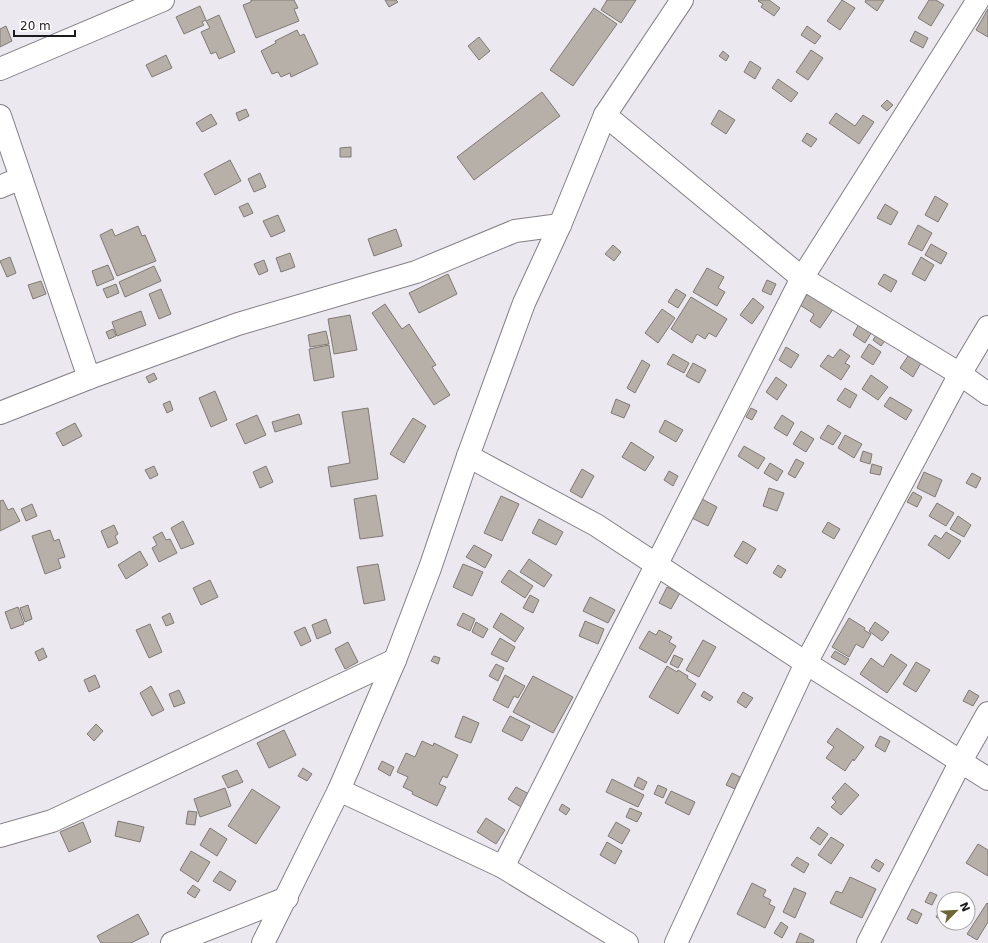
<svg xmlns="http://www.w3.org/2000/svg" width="988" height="943" viewBox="0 0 988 943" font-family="'DejaVu Sans',sans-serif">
<rect width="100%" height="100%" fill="#ece8f0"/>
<g fill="#b7b0a9" stroke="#807a73">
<polygon points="251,0 294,0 298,8 294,9 299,21 256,38 243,5 251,2"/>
<polygon points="385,0 396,0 398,2 389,7"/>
<polygon points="607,0 636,0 621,23 601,10"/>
<polygon points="759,0 769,0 780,8 774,16 761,7 763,4 758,1"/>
<polygon points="842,0 855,8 840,30 827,21"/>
<polygon points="866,0 884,0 877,11 865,2"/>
<polygon points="929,0 936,0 944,5 931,26 918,18"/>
<polygon points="200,6 206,20 202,22 204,25 184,34 176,17"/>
<polygon points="594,8 617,24 573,86 550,70"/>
<polygon points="988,9 988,37 976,30"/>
<polygon points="219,15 235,52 219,59 216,52 211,54 201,32 210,28 206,21"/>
<polygon points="6,26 12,41 0,47 0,29"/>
<polygon points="807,26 821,36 815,44 801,35"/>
<polygon points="297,30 300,36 304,34 318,64 291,77 290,73 281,77 278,72 272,74 261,51 276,43 275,41"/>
<polygon points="915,31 928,38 923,48 910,41"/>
<polygon points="479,37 490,51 479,60 468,46"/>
<polygon points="811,50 823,58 808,80 796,72"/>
<polygon points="723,51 729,56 726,61 719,56"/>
<polygon points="166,55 172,68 152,77 146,65"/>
<polygon points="750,61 761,68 755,79 744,72"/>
<polygon points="778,79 798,93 791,102 772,88"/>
<polygon points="542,92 560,116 474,180 457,157"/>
<polygon points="887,100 893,105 887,111 881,106"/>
<polygon points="246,109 249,116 239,121 236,113"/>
<polygon points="719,110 735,120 726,134 711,124"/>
<polygon points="836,113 855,126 863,115 874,122 859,144 829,123"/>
<polygon points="211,114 217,124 202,132 196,123"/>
<polygon points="807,133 817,139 811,147 802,141"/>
<polygon points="351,147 351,157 340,157 340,148"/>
<polygon points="230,160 241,181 215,195 204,174"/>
<polygon points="260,173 266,187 254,192 248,179"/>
<polygon points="935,196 948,204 938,222 925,215"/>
<polygon points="248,203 253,213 244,217 239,207"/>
<polygon points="885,204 898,212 891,225 877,218"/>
<polygon points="278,215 285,231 271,237 263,221"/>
<polygon points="918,225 932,233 922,251 908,244"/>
<polygon points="138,226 142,236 145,235 156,261 117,276 100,235 112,229 115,236"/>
<polygon points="396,229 402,246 374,256 368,239"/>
<polygon points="931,244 947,253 941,264 925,255"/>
<polygon points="613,245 621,252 614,261 605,254"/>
<polygon points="290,253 295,267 281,272 276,258"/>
<polygon points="10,257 16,273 7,277 0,261"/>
<polygon points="921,257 934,265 925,281 912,274"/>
<polygon points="264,260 268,271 259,275 254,264"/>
<polygon points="108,265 114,279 97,286 92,271"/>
<polygon points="154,266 161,281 125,297 119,282"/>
<polygon points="707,268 724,277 718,288 725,292 717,306 693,292"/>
<polygon points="448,274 457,294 419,313 409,293"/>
<polygon points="884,274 897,281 891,292 878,284"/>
<polygon points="767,280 776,284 771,295 762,291"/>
<polygon points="41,281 46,294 33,299 28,285"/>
<polygon points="116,284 119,293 107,298 103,289"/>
<polygon points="811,288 836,305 820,328 810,321 814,314 800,305"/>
<polygon points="161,289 171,314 159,319 149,294"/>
<polygon points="676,289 686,295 678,308 668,302"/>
<polygon points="691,297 727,319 716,337 709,333 705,339 697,334 692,343 671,329"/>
<polygon points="753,298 764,307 752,324 740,315"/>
<polygon points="385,304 402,329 409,324 436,365 432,367 450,395 434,405 372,313"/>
<polygon points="662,309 675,318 658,343 645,333"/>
<polygon points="141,311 146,325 117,336 112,322"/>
<polygon points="350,315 357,350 334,354 328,319"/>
<polygon points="860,322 873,330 865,343 853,335"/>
<polygon points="113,329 116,336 109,339 106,332"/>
<polygon points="326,331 329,344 310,347 308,335"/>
<polygon points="878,332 887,338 881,346 873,340"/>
<polygon points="869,344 881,352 873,365 861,357"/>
<polygon points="329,345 334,377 314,381 309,349"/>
<polygon points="786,347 799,355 791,368 779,360"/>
<polygon points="840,349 850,356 845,363 850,366 841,380 820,366 828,355 833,358"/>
<polygon points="673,354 689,363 684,373 667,364"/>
<polygon points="908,356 921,363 913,377 900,368"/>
<polygon points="642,360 650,365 635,393 627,388"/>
<polygon points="693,363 706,370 699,383 686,376"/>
<polygon points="154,373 157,379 149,383 146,377"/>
<polygon points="871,375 888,387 878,400 862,389"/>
<polygon points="776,377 787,385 777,400 766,392"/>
<polygon points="845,388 857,395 850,408 837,400"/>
<polygon points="215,391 227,420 211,427 199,398"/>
<polygon points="890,397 912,410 906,420 884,406"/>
<polygon points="616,399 630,405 624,418 611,413"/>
<polygon points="170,401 173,410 167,413 163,404"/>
<polygon points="368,408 378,479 331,487 328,467 350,463 342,412"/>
<polygon points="751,408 757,411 752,420 746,417"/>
<polygon points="299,414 302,424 275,432 272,422"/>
<polygon points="257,415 266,435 245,444 236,424"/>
<polygon points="782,415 794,423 787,436 774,428"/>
<polygon points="413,418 426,426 404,463 390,454"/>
<polygon points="665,420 683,430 676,442 659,432"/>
<polygon points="75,423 82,436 63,446 56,433"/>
<polygon points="828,425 841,433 833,445 820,438"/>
<polygon points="801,431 814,439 806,452 793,444"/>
<polygon points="845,435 862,444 854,458 838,448"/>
<polygon points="631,442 654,457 645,471 622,457"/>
<polygon points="744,446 765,458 758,469 738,456"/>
<polygon points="863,451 872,454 870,464 860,461"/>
<polygon points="796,459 804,463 795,478 788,474"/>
<polygon points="770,463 783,471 777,481 764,473"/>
<polygon points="872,464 882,467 880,475 870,473"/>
<polygon points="154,466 158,475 150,479 145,470"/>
<polygon points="266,466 273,482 260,488 253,472"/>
<polygon points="582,469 594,476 582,498 570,491"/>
<polygon points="669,471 678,476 673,486 664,480"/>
<polygon points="924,472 942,480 935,497 917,488"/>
<polygon points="972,473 981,478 976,488 966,483"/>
<polygon points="769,488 784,493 777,511 763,506"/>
<polygon points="913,492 922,497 917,507 907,502"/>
<polygon points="376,495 383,536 360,539 354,499"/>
<polygon points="501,496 519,504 502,541 484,533"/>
<polygon points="702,499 717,507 708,526 692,518"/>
<polygon points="3,500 8,510 13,508 20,521 0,531 0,501"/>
<polygon points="937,503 954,513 946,526 929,516"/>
<polygon points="32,504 37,516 26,521 21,509"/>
<polygon points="958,516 971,525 964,537 950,529"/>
<polygon points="539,519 563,532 556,545 532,533"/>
<polygon points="183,521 194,544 181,549 171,528"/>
<polygon points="828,522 840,529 834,539 822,532"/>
<polygon points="114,525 118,534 115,536 118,543 108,548 101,531"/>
<polygon points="50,530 54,541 59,539 65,557 58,559 61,568 45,574 32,536"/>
<polygon points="162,532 166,540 170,539 177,553 159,562 152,548 157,545 153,537"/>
<polygon points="946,532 961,541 949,559 928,545 935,535 941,539"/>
<polygon points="743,541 756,549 747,564 734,556"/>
<polygon points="474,545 492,555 485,568 466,557"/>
<polygon points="140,551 148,565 126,579 118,565"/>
<polygon points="529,559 552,575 544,587 520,572"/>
<polygon points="378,564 385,600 364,604 357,567"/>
<polygon points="463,564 483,572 472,596 453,587"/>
<polygon points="778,565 786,570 781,578 773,573"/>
<polygon points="509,570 533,586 525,598 501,582"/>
<polygon points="210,580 218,597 201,605 193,588"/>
<polygon points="667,587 680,593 671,609 659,603"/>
<polygon points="530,595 539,600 533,613 523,608"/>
<polygon points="590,597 615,610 608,623 583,611"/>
<polygon points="28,605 32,619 25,622 20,608"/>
<polygon points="18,607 24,624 11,629 5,612"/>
<polygon points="170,613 174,623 166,626 162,617"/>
<polygon points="463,613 475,619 470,631 457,625"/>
<polygon points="501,613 524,628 515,642 493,627"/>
<polygon points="849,618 865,628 864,630 871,634 863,648 856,644 849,657 832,647"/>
<polygon points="326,619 331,633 317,639 312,625"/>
<polygon points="585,621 604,629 598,644 579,636"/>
<polygon points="476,622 488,629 483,638 472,632"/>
<polygon points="875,622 889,632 882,641 869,631"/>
<polygon points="150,624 162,652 149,658 136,630"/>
<polygon points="305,627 311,641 301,646 294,632"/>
<polygon points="659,630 672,637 669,642 676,646 666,663 639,648 649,631 656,635"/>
<polygon points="500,638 515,647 507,662 491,654"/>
<polygon points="703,640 716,647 699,677 686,670"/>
<polygon points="348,642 358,662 345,669 335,649"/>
<polygon points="43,648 47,657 39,661 35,652"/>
<polygon points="835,651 849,659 845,665 831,657"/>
<polygon points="891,654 907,665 887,693 860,674 871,658 883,667"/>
<polygon points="674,655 683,659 678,668 670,664"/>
<polygon points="434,656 440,658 438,664 431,661"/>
<polygon points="916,662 930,670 916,692 903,684"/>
<polygon points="496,664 504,668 498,681 489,676"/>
<polygon points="667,666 677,672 678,670 688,676 687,678 696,684 678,714 649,697"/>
<polygon points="95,675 100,687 89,692 84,680"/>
<polygon points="505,675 525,686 518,698 514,696 508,708 493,700"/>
<polygon points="533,676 573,697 553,733 513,712"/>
<polygon points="151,686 164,710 152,716 140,693"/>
<polygon points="179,690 185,703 174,707 169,694"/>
<polygon points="969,690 979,696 973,706 963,701"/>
<polygon points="704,691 713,697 710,701 701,696"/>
<polygon points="743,692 753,698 746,708 737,702"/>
<polygon points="463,716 479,723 471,743 455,737"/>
<polygon points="510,716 530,726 522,741 502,731"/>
<polygon points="96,724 103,731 94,741 87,734"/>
<polygon points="837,728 864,747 854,761 853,759 845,771 826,758 834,747 827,742"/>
<polygon points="284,730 296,755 269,768 257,743"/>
<polygon points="880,736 890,741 885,752 875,746"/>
<polygon points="422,741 433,746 434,743 458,755 447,778 443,776 439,784 446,787 437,806 412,794 413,792 403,787 408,777 397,772 406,753 415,757"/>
<polygon points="382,761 394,767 390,776 378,769"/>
<polygon points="303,768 312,774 307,781 298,776"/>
<polygon points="237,770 243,782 228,788 222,776"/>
<polygon points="732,773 740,777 735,789 726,785"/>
<polygon points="638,777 647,782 643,790 634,786"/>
<polygon points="612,779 644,795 638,807 606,792"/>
<polygon points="845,783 859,795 841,815 831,807 836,802 832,798"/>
<polygon points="658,785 667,789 663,798 654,794"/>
<polygon points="516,787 529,794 521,807 508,799"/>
<polygon points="225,788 231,806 200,817 194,799"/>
<polygon points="252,789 280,807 256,844 228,826"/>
<polygon points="671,791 695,802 689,815 665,803"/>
<polygon points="562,804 570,809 566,815 559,810"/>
<polygon points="630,808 642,813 637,822 626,817"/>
<polygon points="188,811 197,812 195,825 186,824"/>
<polygon points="486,818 505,830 496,844 477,832"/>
<polygon points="118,821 144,827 140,842 115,836"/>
<polygon points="83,822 91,842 69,852 60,832"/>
<polygon points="616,822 630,830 622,844 608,836"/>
<polygon points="818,827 828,834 820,845 810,838"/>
<polygon points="210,828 227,839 217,856 200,845"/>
<polygon points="831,837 844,845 831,864 818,855"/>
<polygon points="607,842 622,851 615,864 600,855"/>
<polygon points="978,844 988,850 988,876 966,863"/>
<polygon points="191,851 210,862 198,882 180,870"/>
<polygon points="797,857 809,864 804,873 791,865"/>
<polygon points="876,859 884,864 879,872 871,867"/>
<polygon points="220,871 236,881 230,891 213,881"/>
<polygon points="850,877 876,889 862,918 830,903 836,891 842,893"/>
<polygon points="752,883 766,890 763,896 771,900 769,904 775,907 765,928 737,914"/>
<polygon points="193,885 200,890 195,898 187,893"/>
<polygon points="794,888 806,893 795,918 783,912"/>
<polygon points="930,892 937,895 932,905 925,902"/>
<polygon points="987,903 988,904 988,922 977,940 967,934"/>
<polygon points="912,909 922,914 917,924 907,919"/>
<polygon points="941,909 944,910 944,922 936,917"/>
<polygon points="138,914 149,934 131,943 101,943 97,936"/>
<polygon points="781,922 788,927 782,938 774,933"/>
<polygon points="800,933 814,940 813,943 796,943"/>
</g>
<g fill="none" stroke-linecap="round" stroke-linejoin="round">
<defs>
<g id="minor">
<polyline points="0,69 163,0"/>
<polyline points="605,115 802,278 960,374 988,394"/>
<polyline points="0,116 89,378"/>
<polyline points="0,187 21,178"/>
<polyline points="0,413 89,378 238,324 416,272 515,231 560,225"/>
<polyline points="468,456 596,525 806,663 988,779"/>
<polyline points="339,790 503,867 627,943"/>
<polyline points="0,836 52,821 395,660"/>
<polyline points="503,867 802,278 978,0"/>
<polyline points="172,943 287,898"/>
<polyline points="263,943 339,790 395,660 430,568 468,456 524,303 560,225 605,115 682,0"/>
<polyline points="676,943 806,663 960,374 988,327"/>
<polyline points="868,943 961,761 988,713"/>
</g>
</defs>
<use href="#minor" stroke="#837f87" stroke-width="24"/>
<use href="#minor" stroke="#fff" stroke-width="22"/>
</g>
<g transform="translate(956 911) rotate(66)"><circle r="19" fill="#ffffff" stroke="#a4a3a5"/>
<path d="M0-3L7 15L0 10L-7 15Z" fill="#6f6733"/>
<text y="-6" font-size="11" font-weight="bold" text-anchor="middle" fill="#1b1a1d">N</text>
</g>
<path d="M14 30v6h61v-6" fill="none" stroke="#1b1a1d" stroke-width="2"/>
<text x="20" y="30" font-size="12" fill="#1b1a1d" stroke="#ffffff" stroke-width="3" paint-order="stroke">20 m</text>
</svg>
